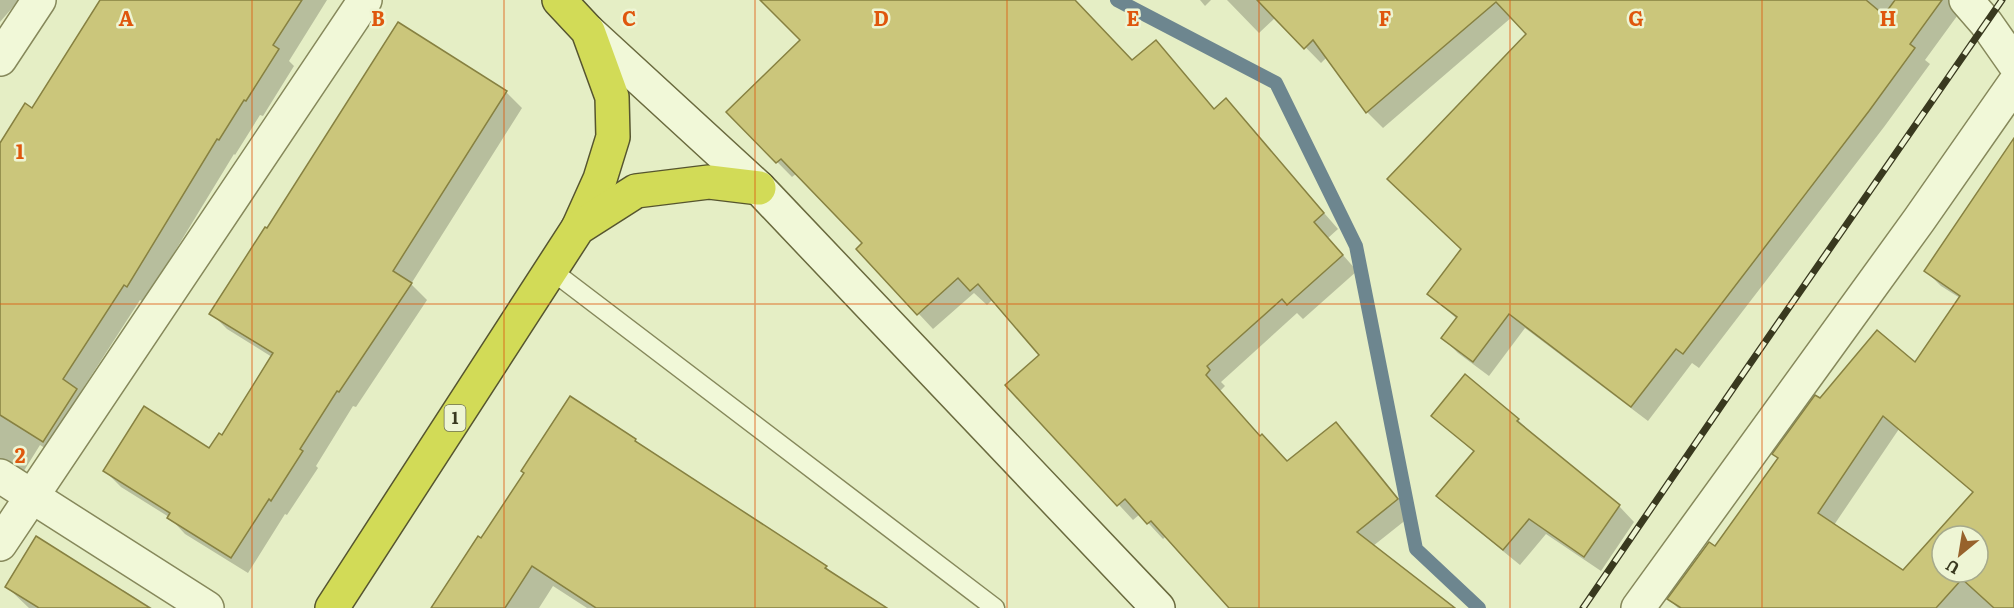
<svg xmlns="http://www.w3.org/2000/svg" width="2014" height="608" viewBox="0 0 2014 608" font-family="Literata,serif">
<rect width="100%" height="100%" fill="#e5eec5"/>
<g fill="#0003" fill-rule="evenodd">
<polygon points="0,0 19,0 0,22"/>
<polygon points="100,0 327,0 289,61 294,66 263,116 260,115 235,155 234,154 144,302 140,300 80,393 92,406 59,457 40,445 22,474 0,481 0,146 32,110 100,3"/>
<polygon points="782,0 1073,0 1133,61 1171,58 1215,110 1226,100 1338,229 1328,238 1357,271 1303,319 1297,313 1221,382 1225,386 1220,391 1261,437 1287,462 1336,424 1351,439 1412,515 1373,546 1454,608 1229,608 1166,536 1163,539 1140,514 1133,520 1073,455 1041,355 993,299 987,305 974,293 933,329 858,249 864,243 797,173 792,177 728,112 802,40"/>
<polygon points="1200,0 1211,0 1205,6"/>
<polygon points="1227,0 1948,0 1960,12 1925,60 1930,64 1884,127 1699,368 1692,363 1648,421 1525,328 1489,376 1458,353 1443,338 1457,319 1429,294 1463,250 1528,34 1512,17 1383,128 1367,112 1327,57 1321,63 1276,17 1259,33"/>
<polygon points="506,92 522,108 411,284 427,300 356,407 353,406 316,466 318,468 287,515 285,514 248,573 185,534 169,517 121,487 105,471 210,450 223,437 272,357 227,329 211,313 267,230"/>
<path d="M2014,166V608H1678L1669,599L1715,548L1820,400L1916,364L1960,298L1941,286L1926,271ZM1899,429L1974,493L1903,572L1834,525ZM1942,536H1978V572H1942Z"/>
<polygon points="1433,416 1518,420 1534,435 1619,506 1634,522 1601,571 1546,534 1520,565 1454,511 1438,496 1474,452"/>
<polygon points="635,440 646,451 826,567 836,577 884,608 587,608 553,586 539,608 433,608 482,540"/>
<polygon points="7,587 122,592 123,590 152,608 29,608"/>
</g>
<g fill="none" stroke-linecap="round" stroke-linejoin="round">
<polyline stroke="#6d868f" stroke-width="14" points="1117,0 1276,83 1356,246 1416,549 1479,608"/>
</g>
<g fill="#cbc67b" stroke="#878141" stroke-width="1.5" fill-rule="evenodd">
<polygon points="100,0 302,0 273,45 279,49 246,101 244,100 219,140 217,139 127,287 124,285 63,379 77,389 43,442 0,415 0,143 25,103 32,108"/>
<polygon points="760,0 1075,0 1132,60 1156,40 1214,109 1226,98 1324,213 1314,222 1343,255 1287,305 1282,299 1207,366 1210,370 1206,375 1260,436 1262,434 1287,461 1336,422 1398,499 1357,532 1455,608 1229,608 1151,521 1147,524 1125,499 1117,506 1005,385 1039,355 978,284 970,291 958,278 917,315 856,249 862,243 781,159 776,163 726,112 800,40"/>
<polygon points="1257,0 1866,0 1884,15 1895,0 1942,0 1910,44 1915,48 1869,111 1683,354 1676,349 1631,407 1509,314 1473,362 1441,338 1457,317 1427,294 1461,249 1387,179 1526,34 1496,2 1366,113 1313,40 1304,49"/>
<polygon points="398,22 507,91 393,271 412,283 339,392 337,391 300,449 303,451 271,501 269,499 231,558 167,518 170,513 103,471 144,406 209,448 219,433 222,435 273,353 209,314 265,227 267,228"/>
<path d="M2014,138V608H1994L1962,579L1936,608H1681L1667,599L1709,542L1715,546L1778,458L1772,454L1815,395L1820,398L1877,330L1915,362L1960,296L1924,271ZM1883,416L1973,492L1903,570L1818,513ZM1942,536H1978V572H1942Z"/>
<polygon points="1465,374 1519,419 1517,421 1620,505 1584,557 1529,519 1503,550 1436,496 1474,451 1431,416"/>
<polygon points="570,396 636,439 635,441 827,566 825,568 887,608 596,608 532,566 505,608 431,608 478,536 481,538 524,473 521,471"/>
<polygon points="36,536 150,608 39,608 5,587"/>
</g>
<g fill="none" stroke-linecap="round" stroke-linejoin="round">
<defs>
<polyline id="lane" points="551,270 995,608"/>
<g id="street">
<polyline points="1966,0 1986,23 2014,63"/>
<polyline points="0,59 39,0"/>
<polyline points="0,476 207,608"/>
<polyline points="0,544 365,0"/>
<polyline points="1638,608 1919,220 2014,84"/>
</g>
<polyline id="secondary" points="588,31 759,188 1158,608"/>
<g id="highway">
<polyline points="559,0 588,31 612,97 613,137 600,179 578,228"/>
<polyline points="332,608 578,228 636,191 709,182 759,188"/>
</g>
</defs>
<use href="#lane" stroke="#86885b" stroke-width="21"/>
<use href="#street" stroke="#86885b" stroke-width="36"/>
<use href="#secondary" stroke="#6a6a3e" stroke-width="36"/>
<use href="#highway" stroke="#56552f" stroke-width="36"/>
<use href="#lane" stroke="#f1f8d8" stroke-width="18"/>
<use href="#street" stroke="#f1f8d8" stroke-width="33"/>
<use href="#secondary" stroke="#f1f8d8" stroke-width="33"/>
<use href="#highway" stroke="#d2db57" stroke-width="33"/>
<defs>
<polyline id="rail" points="1583,608 1745,371 2002,0"/>
</defs>
<use href="#rail" stroke="#39391f" stroke-width="7"/>
<use href="#rail" stroke="#eef5d4" stroke-width="4.5" stroke-dasharray="14" stroke-linecap="butt"/>
</g>
<path fill="none" stroke="#df570d" stroke-width="1.5" stroke-opacity="0.55" d="M252,0V608M504,0V608M755,0V608M1007,0V608M1259,0V608M1510,0V608M1762,0V608M0,304H2014"/>
<g text-anchor="middle" stroke-width="5" stroke-linejoin="round" paint-order="stroke">
<rect fill="#eef5d4" stroke="#6f7155" stroke-width="1.5" x="444.5" y="405" width="21" height="26" rx="4.5"/>
<g font-size="16" font-weight="bold" fill="#39391f">
<text x="455" y="424">1</text>
</g>
</g>
<g font-size="20" text-anchor="middle" font-weight="bold" fill="#df570d" stroke="#eef5d4" stroke-width="5" stroke-linejoin="round" paint-order="stroke">
<text x="126" y="26">A</text>
<text x="378" y="26">B</text>
<text x="629" y="26">C</text>
<text x="881" y="26">D</text>
<text x="1133" y="26">E</text>
<text x="1385" y="26">F</text>
<text x="1636" y="26">G</text>
<text x="1888" y="26">H</text>
<text x="20" y="159">1</text>
<text x="20" y="463">2</text>
</g>
<g transform="translate(1960 554) rotate(210)"><circle r="28" fill="#eef5d4" stroke="#a6aa8c" stroke-width="1.5"/>
<path d="M0-4.5L10 22L0 15L-10 22Z" fill="#97622c"/>
<text y="-9" font-size="16" font-weight="bold" text-anchor="middle" fill="#39391f">U</text>
</g>
</svg>
